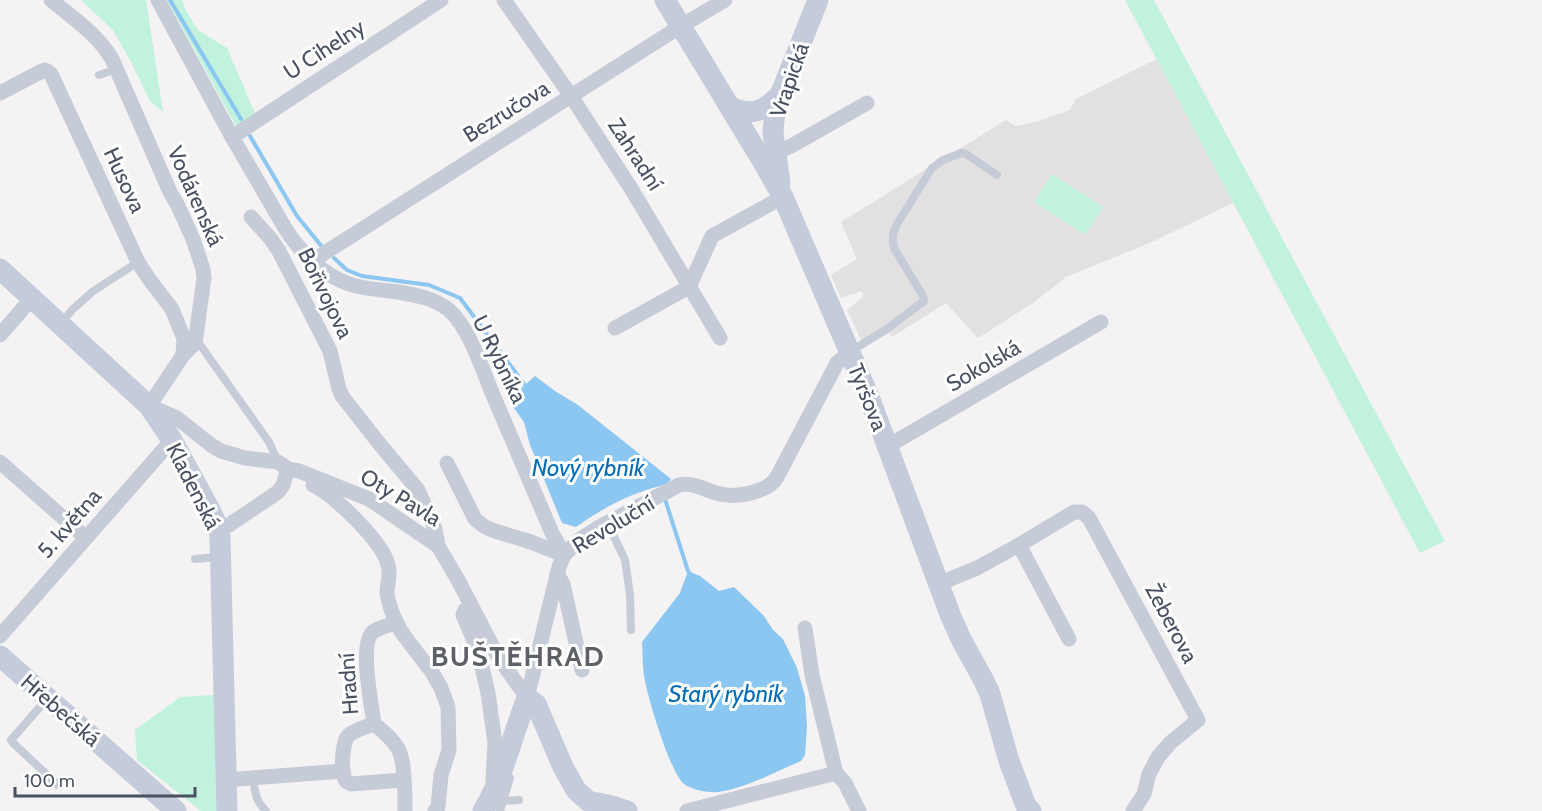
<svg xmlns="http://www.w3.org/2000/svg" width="1542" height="811" font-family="Cabin,sans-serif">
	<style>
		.education { fill: #e2e0e1 }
		.green { fill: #c0f2dd }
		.water { fill: #8bc7f1 }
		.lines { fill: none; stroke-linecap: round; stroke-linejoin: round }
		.stream { stroke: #8bc7f1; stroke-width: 4 }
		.lane { stroke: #c5cbd7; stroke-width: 8 }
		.street { stroke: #c5cbd7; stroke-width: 15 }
		.secondary { stroke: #c4cbdb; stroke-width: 21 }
		.labels { text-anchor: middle; stroke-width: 6; stroke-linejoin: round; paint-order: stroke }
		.street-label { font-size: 22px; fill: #485061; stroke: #fff }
		.water-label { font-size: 24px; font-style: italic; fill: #056eb7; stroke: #fff }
		.district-label { font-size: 28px; font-weight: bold; letter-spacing: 1.5px; fill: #5e6067; stroke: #fff }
	</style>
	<rect width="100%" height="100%" fill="#f4f2f2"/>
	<path class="education" d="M 1157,59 L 1233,203 L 1154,241 L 1066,277 L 1033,303 L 978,338 L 946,303 L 892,337 L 885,326 L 861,340 L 847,310 L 864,296 L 861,291 L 841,298 L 831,275 L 857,259 L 841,222 L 1006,120 L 1016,126 L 1036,122 L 1070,110 L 1076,99 Z"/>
	<g class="green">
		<path d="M 81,0 L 146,0 L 163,112 L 150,101 L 131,62 L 113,30 Z"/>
		<path d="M 167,0 L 182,0 L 185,9 L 198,30 L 227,48 L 255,113 L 236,126 Z"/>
		<path d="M 1125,0 L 1154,0 L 1445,541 L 1420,553 Z"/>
		<path d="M 1052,174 L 1103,207 L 1085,235 L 1034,202 Z"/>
		<path d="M 214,695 L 219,811 L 201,811 L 137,760 L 135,730 L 180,697 Z"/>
	</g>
	<g class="water">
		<path d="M 535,376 L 555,391 L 578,405 L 671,479 L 667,484 C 631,493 606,506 576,527 L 562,523 L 530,445 L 524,422 L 508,400 Z"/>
		<path d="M 688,571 L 700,576 L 719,591 L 734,587 L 764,616 L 773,630 L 783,639 L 797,668 L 805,696 L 807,727 L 805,755 L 801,761 C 775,772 746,788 718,792 C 708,793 691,790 683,783 C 669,769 647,696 644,675 C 642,664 643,653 642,642 L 680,593 Z"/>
	</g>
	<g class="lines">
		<g class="stream">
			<path d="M 170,0 L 241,119"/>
			<path d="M 250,136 L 297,216 L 323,248"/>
			<path d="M 334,258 L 347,270 L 362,276 L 429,285 L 460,298 L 525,385 L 529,388"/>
			<path d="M 664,496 L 688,571 L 690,574"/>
		</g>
		<g class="lane">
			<path d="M 99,75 L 117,69"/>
			<path d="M 60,324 L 73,309 L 92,292 L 138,262"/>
			<path d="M 196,339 L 269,442 L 278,462"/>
			<path d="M 851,351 L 887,329 L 924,301 L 923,296 L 895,250 L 893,244 L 893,234 L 897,224 L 932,168 L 943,160 L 961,153 L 966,154 L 997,175"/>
			<path d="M 608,524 L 625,560 L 630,595 L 631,630"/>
			<path d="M 195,559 L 219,557"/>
			<path d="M 46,700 L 11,740 L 13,743 L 58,785"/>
			<path d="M 253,778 C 255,792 255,800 266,811"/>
			<path d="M 502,801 L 519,800"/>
			<path d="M 500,811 L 510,778"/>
		</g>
		<g class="street">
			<path d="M 51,0 C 72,17 98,35 112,59 L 170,192 L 177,204 L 193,239 L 203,269 L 204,278 L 195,343 L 183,355 L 149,406 L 177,418 L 211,445 L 221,451 L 245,458 L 278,462 L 288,469 L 299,471 L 369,499 L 438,546 L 458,580 L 497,655 L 527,698"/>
			<path d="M 158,0 L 232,137 L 285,228 C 299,251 323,275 349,284 C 364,289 382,290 398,292 C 416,295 434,298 449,310 C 470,329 482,369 493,395 C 513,441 532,487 552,533 L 564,555"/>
			<path d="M 504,0 L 571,96 L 632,190 L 720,338"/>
			<path d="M 0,93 L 42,71 L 45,70 L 51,74 L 138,262 L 149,279 L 172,309 L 184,339 L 183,355"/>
			<path d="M 232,137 L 441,0"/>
			<path d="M 776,153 L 793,145 L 867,103"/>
			<path d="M 251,217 L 270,238 L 279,251 L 330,351 L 339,389 L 342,396 L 378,442 L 418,490 L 435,529 L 438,546"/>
			<path d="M 312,261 L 681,26 L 725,0"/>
			<path d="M 615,328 L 689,287 L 712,236 L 783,197"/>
			<path d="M 0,335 L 32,298"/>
			<path d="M 888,446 L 1101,322"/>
			<path d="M 0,462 L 86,538"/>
			<path d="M 447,463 L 475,519 L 485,527 L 495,531 L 531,542 L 564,555"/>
			<path d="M 313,485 C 334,495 383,542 388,565 C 391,575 387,583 387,592 C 388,605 398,630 407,639"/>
			<path d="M 219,529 L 229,525 L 278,492 L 283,485 L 288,469"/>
			<path d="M 1019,545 L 1069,639"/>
			<path d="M 557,573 L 563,584 L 582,670"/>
			<path d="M 938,584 L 977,568 L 1019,545 L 1074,512 L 1082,512 L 1089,518 L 1198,720 L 1170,743 L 1158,757 L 1149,774 L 1144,794 L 1133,811"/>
			<path d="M 471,606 L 465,610 L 463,615 L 478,650 L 488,693 L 495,743 L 493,780"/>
			<path d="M 397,623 C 390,625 380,627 374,631 C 358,641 372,706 374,724 C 366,727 354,730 348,736 C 342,743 340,776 347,782 C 348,783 350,783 351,784 L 403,780"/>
			<path d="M 805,628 L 812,675 L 836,773"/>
			<path d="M 0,636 L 172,440"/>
			<path d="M 408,641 L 432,672 L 441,688 L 448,707 L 449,750 L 441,775 L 438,807 L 435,811"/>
			<path d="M 527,698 L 559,567 L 564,555 L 579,540 L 596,529 L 679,485 C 693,482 703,489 716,493 C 729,497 741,496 754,492 C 764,489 771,486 777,477 L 837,363 L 850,352"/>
			<path d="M 374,724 C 383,731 396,742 400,753 C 405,766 405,797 405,811"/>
			<path d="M 836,773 L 845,783 L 859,811"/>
			<path d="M 226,780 L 343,771"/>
			<path d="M 687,811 L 836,773"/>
		</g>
		<g class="secondary">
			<path d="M 665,0 L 763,162 L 783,197 L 869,397 L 951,617 L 962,641 L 983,679 L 990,694 L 1009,761 L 1026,806 L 1031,811"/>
			<path d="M 729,106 C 750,117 763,112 779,96"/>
			<path d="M 780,183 L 773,133 L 775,108 L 818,0"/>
			<path d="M 0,269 L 149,406 L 172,440 L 210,510 L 219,529 L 220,537 L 227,811"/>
			<path d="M 0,656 L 176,811"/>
			<path d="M 483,811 C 504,776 512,736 527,698 L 536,704 L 563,767 L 576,790 L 588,801 L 612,806 L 627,811"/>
		</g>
	</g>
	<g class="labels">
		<g class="street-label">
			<text transform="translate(324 49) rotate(-33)" y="8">U Cihelny</text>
			<text transform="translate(789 80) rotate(-71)" y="8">Vrapická</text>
			<text transform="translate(506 111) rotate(-32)" y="8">Bezručova</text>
			<text transform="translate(636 154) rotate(57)" y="8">Zahradní</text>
			<text transform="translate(125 180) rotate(65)" y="8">Husova</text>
			<text transform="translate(196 196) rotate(66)" y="8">Vodárenská</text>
			<text transform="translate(326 293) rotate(64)" y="8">Bořivojova</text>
			<text transform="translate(500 359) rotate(64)" y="8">U Rybníka</text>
			<text transform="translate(983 365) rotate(-30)" y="8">Sokolská</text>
			<text transform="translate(868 397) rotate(68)" y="8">Tyršova</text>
			<text transform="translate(194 486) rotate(63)" y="8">Kladenská</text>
			<text transform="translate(401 497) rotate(31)" y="8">Oty Pavla</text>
			<text transform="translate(69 523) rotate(-49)" y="8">5. května</text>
			<text transform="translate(613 524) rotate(-31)" y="8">Revoluční</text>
			<text transform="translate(1172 623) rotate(62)" y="8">Žeberova</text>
			<text transform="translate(348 684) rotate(-94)" y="8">Hradní</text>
			<text transform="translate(61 710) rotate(41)" y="8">Hřebečská</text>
		</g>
		<g class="water-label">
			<text x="588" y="476">Nový rybník</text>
			<text x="726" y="702">Starý rybník</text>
		</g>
		<g class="district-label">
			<text x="518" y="666">BUŠTĚHRAD</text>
		</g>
	</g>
	<path d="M15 787v9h180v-9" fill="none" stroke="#485061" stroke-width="3"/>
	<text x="24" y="787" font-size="18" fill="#485061" stroke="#ffffff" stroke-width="4.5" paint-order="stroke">100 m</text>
</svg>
